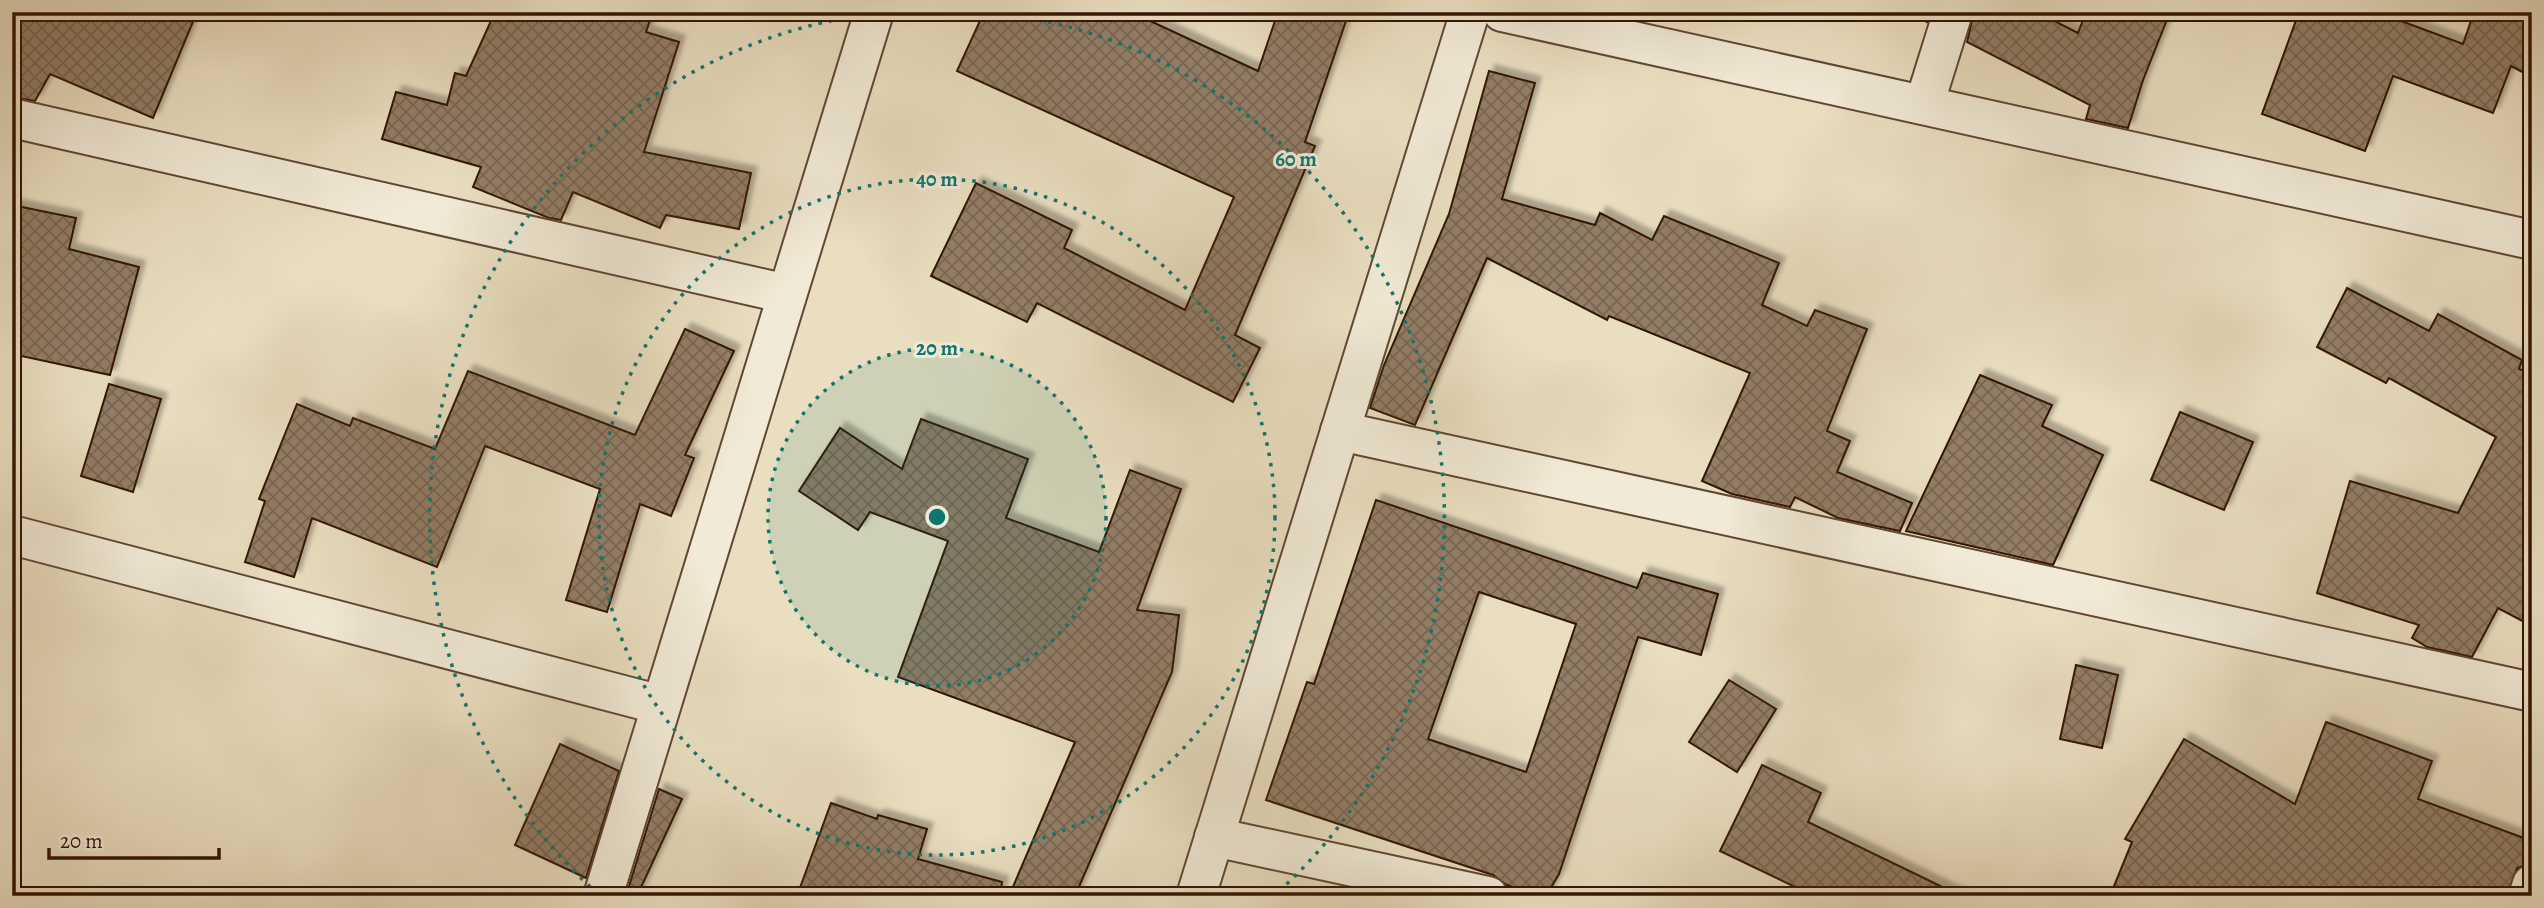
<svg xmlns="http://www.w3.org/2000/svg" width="2544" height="908" font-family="Alegreya,serif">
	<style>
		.building { fill: url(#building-cross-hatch); stroke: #341404; stroke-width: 2; fill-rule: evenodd; filter: url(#shadow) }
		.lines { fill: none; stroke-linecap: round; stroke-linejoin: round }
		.minor-casing { stroke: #614633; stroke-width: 42 }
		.minor { stroke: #f1ead6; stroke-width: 38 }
		.ring { fill: none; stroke: #0f766e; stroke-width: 3.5; stroke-dasharray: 3.5 7 }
		.centre { fill: #0f766e; stroke: #f1ead6; stroke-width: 3.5 }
		.ring-label { font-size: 21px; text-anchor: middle; font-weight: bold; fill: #0f766e; stroke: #f1ead6; stroke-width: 6; stroke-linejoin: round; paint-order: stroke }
	</style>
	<defs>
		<pattern id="building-cross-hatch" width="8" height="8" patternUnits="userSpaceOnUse" patternTransform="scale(1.75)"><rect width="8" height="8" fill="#927d66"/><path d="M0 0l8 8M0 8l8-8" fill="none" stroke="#786552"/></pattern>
		<filter id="shadow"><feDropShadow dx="6" dy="-6" stdDeviation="2" flood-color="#0004"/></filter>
	</defs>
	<rect width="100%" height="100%" fill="#e9dec0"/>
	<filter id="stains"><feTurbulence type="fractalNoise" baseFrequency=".00286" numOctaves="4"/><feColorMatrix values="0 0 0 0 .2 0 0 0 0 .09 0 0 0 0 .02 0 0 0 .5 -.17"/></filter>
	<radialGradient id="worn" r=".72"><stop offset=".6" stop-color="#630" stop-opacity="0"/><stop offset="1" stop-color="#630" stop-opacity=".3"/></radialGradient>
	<g class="building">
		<path d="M 12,12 L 197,12 L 153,118 L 50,74 L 35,101 L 12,97 Z"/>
		<path d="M 495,12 L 653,12 L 646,32 L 679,42 L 644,152 L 751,173 L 739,229 L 666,215 L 660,228 L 573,192 L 561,220 L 549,218 L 473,187 L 481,167 L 382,139 L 396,92 L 447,105 L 455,73 L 466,76 Z"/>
		<path d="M 984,12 L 1131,12 L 1258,71 L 1278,12 L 1349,12 L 1305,142 L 1315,146 L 1235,335 L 1260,348 L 1233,402 L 1037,303 L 1027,322 L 931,276 L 976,183 L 1072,230 L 1064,248 L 1185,310 L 1234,197 L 957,71 Z"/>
		<path d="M 1909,12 L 1930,12 L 1927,22 Z"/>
		<path d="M 1974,12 L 2037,12 L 2078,33 L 2086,12 L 2170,12 L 2143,80 L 2128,128 L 2086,119 L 2090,105 L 1967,42 Z"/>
		<path d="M 2299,12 L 2377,12 L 2463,44 L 2474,12 L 2532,12 L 2532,77 L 2511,66 L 2493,113 L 2393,76 L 2365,151 L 2262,114 Z"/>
		<path d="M 1489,71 L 1535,83 L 1502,199 L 1595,225 L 1600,213 L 1652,240 L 1664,216 L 1779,263 L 1762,305 L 1807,326 L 1815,310 L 1867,329 L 1827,431 L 1850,441 L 1837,472 L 1912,503 L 1900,531 L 1838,518 L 1795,497 L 1790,507 L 1732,494 L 1702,481 L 1750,373 L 1609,316 L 1607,320 L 1487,258 L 1415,425 L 1370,408 L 1384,365 L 1449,214 Z"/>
		<path d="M 12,205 L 76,218 L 69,249 L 139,267 L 110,375 L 12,354 Z"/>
		<path d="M 2347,288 L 2429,331 L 2438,314 L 2522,360 L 2519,369 L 2529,373 L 2532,368 L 2532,626 L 2498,608 L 2472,657 L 2427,647 L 2412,638 L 2419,625 L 2317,593 L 2350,481 L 2458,513 L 2496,437 L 2389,378 L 2386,383 L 2317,347 Z"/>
		<path d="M 685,329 L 734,351 L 685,455 L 694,458 L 671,516 L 640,504 L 607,612 L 566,600 L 600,489 L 485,446 L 437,567 L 312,518 L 294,577 L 245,562 L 265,501 L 259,499 L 297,404 L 350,426 L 353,418 L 435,449 L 468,371 L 635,435 Z"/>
		<path d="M 1980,375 L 2052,405 L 2042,426 L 2103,455 L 2053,565 L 1906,531 Z"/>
		<path d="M 109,384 L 161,399 L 133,492 L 81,476 Z"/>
		<path d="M 2180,412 L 2253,442 L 2224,510 L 2151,480 Z"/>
		<path d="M 921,419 L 1028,459 L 1006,518 L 1099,552 L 1130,470 L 1181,489 L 1137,610 L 1179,615 L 1172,672 L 1075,896 L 1009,896 L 1075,742 L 898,677 L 948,541 L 870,512 L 858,530 L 799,491 L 840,428 L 902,469 Z"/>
		<path d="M 1376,500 L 1637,588 L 1643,573 L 1718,594 L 1701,655 L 1638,637 L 1559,874 L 1546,896 L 1535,896 L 1505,884 L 1493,875 L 1266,800 L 1307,682 L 1314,684 ZM 1479,592 L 1576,624 L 1526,772 L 1428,739 Z"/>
		<path d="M 2076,665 L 2118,675 L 2102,748 L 2060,739 Z"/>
		<path d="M 1729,680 L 1776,709 L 1737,772 L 1689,742 Z"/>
		<path d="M 2326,722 L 2432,761 L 2418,799 L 2532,841 L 2532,863 L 2517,868 L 2507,896 L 2110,896 L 2132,842 L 2125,839 L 2184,739 L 2295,804 Z"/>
		<path d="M 560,744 L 619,771 L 586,878 L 515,845 Z"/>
		<path d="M 1762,765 L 1821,793 L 1808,822 L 1961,896 L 1814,896 L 1720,851 Z"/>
		<path d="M 659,789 L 682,799 L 637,896 L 626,896 Z"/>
		<path d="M 831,803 L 877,819 L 878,815 L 927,829 L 918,859 L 1002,882 L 1000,896 L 797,896 Z"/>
	</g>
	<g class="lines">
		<g class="minor-casing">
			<g id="minor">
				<path d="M 1502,12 L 2532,240"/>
				<path d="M 1924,105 L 1953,12"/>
				<path d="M 12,118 L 787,294"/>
				<path d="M 1340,431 L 2532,692"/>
				<path d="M 12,535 L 661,705"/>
				<path d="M 1214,837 L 1488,896"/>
				<path d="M 603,896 L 874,12"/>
				<path d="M 1196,896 L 1470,12"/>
				<path d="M 2528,896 L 2532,884"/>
			</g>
		</g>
		<use href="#minor" class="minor"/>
	</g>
	<circle cx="937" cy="517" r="169" fill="#0f766e" fill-opacity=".12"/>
	<g class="ring">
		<circle cx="937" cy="517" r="169"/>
		<circle cx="937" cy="517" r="338"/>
		<path d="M598 894A507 507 0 0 1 888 12M986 12A507 507 0 0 1 1276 894"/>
	</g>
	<circle cx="937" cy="517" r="10" class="centre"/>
	<g class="ring-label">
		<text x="1296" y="166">60 m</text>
		<text x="937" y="186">40 m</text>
		<text x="937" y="355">20 m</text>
	</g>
	<rect width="2544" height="908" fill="none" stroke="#e9dec0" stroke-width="42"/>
	<rect x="14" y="14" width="2516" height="880" fill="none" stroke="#341404" stroke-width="3.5"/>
	<rect x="21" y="21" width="2502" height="866" fill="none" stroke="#341404" stroke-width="2"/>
	<path d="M49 848v10h170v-10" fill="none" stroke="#341404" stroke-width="3.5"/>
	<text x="60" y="848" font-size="21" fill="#341404" stroke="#f1ead6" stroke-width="5" paint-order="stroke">20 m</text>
	<rect width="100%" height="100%" filter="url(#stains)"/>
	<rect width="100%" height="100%" fill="url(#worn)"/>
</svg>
